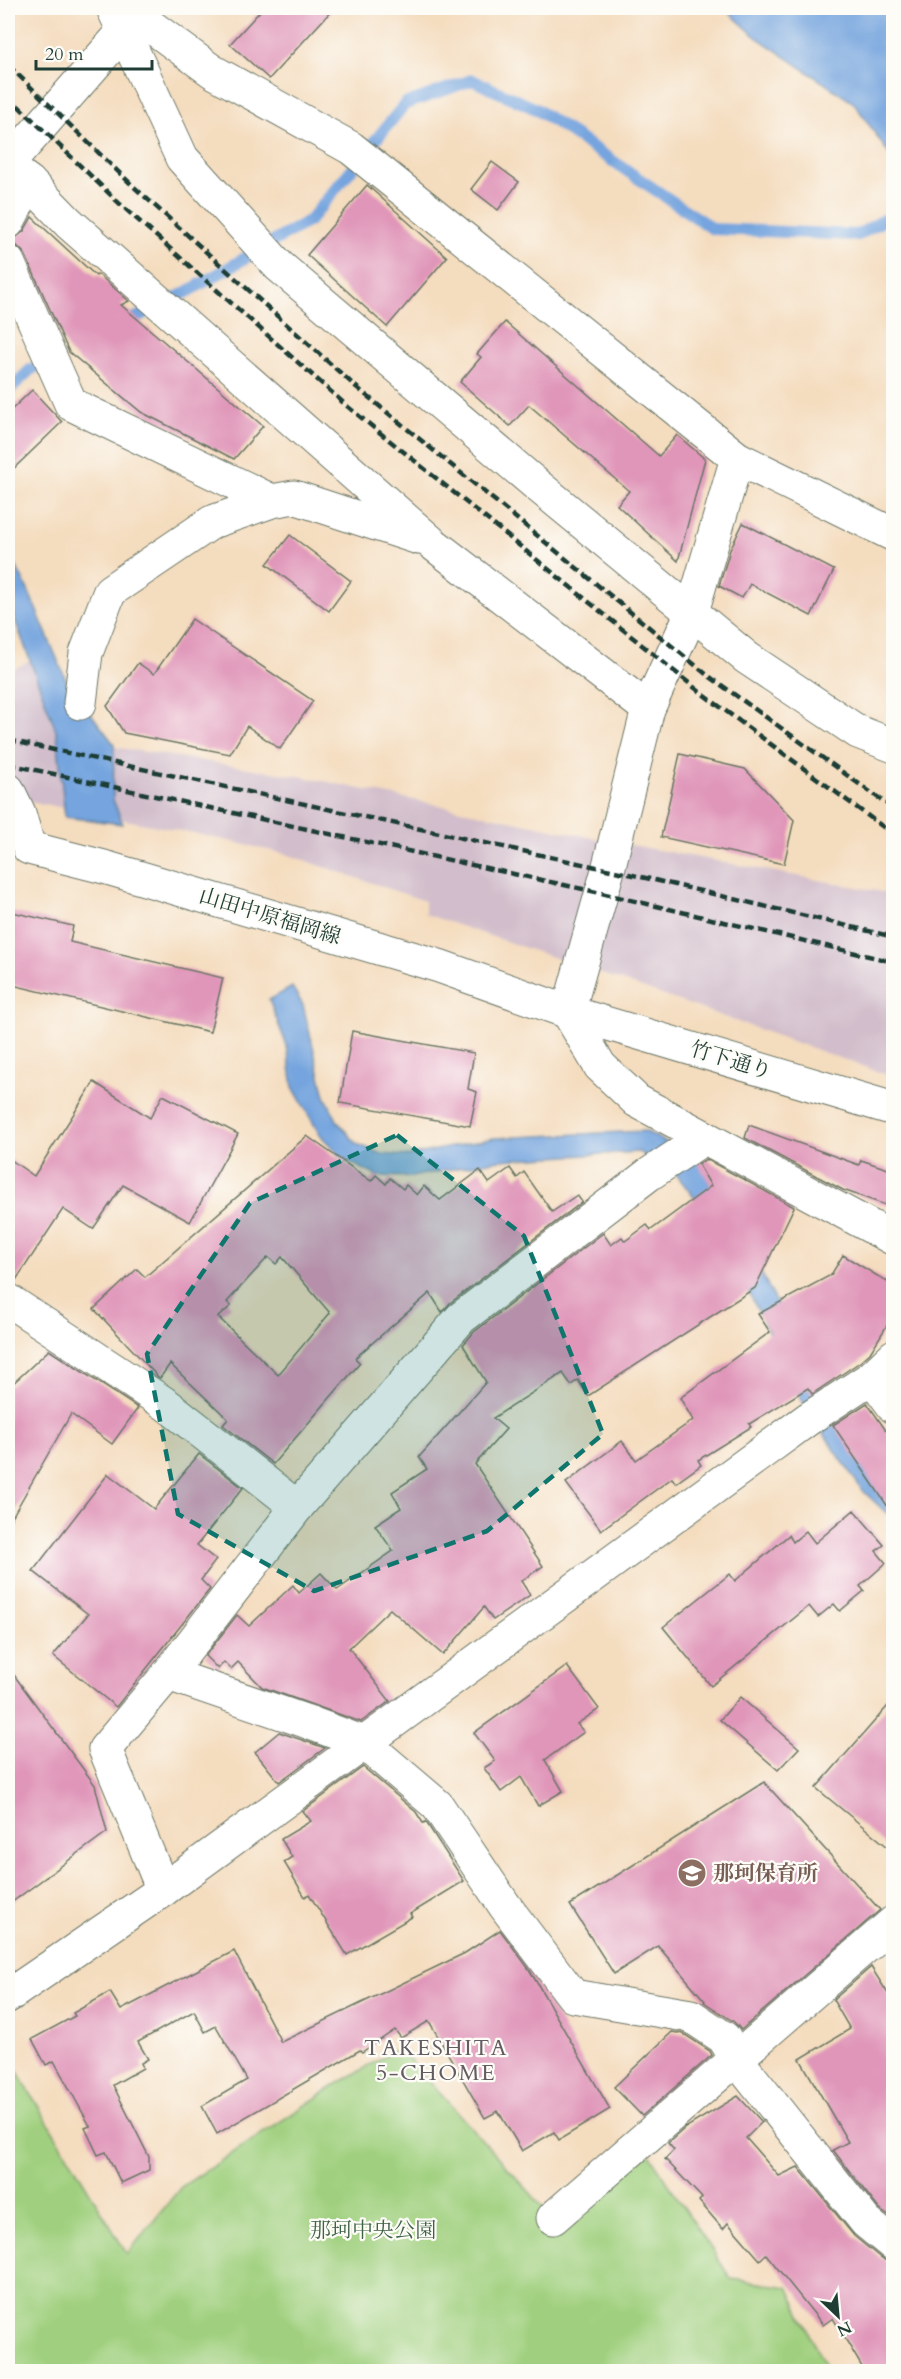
<svg xmlns="http://www.w3.org/2000/svg" width="901" height="2379" font-family="Cardo,'Noto Serif JP',serif">
	<style>
		.industrial { fill: #d1bdcb }
		.green { fill: #a0d07f; stroke: #60865a; stroke-width: 1.5 }
		.water { fill: #74a4de; stroke: #4a7089; stroke-width: 1.5 }
		.lines { fill: none; stroke-linecap: round; stroke-linejoin: round }
		.stream { stroke: #74a4de; stroke-width: 12 }
		.building { fill: #e096b9; fill-rule: evenodd }
		.minor-casing { stroke: #6a7564; stroke-width: 35 }
		.secondary-casing { stroke: #6a7564; stroke-width: 35 }
		.minor { stroke: #fff; stroke-width: 33 }
		.secondary { stroke: #fff; stroke-width: 33 }
		.rail { stroke: #1f3d34; stroke-width: 4.5; stroke-dasharray: 9 4.5; stroke-linecap: butt }
		.marked { fill: #0f766e; fill-opacity: 0.2; stroke: #0f766e; stroke-width: 4.5; stroke-dasharray: 12 8; stroke-linejoin: round }
		.labels { text-anchor: middle; stroke-width: 4.5; stroke-linejoin: round; paint-order: stroke }
		.street-label { font-size: 21px; fill: #1f3d34; stroke: #fdfcf7 }
		.education-label { font-size: 21px; font-weight: bold; fill: #785e54; stroke: #fdfcf7; text-anchor: start }
		.park-label { font-size: 21px; fill: #3f6247; stroke: #fdfcf7 }
		.neighbourhood-label { font-size: 22px; letter-spacing: 1.5px; fill: #635c63; stroke: #fdfcf7 }
	</style>
	<rect width="100%" height="100%" fill="#fdfcf7"/>
	<filter id="ink" filterUnits="userSpaceOnUse"><feTurbulence type="fractalNoise" baseFrequency=".0167" numOctaves="2"/><feDisplacementMap in="SourceGraphic" scale="12" xChannelSelector="R" yChannelSelector="G"/><feConvolveMatrix kernelMatrix="1 2 1 2 8 2 1 2 1" color-interpolation-filters="sRGB"/></filter>
	<filter id="wash" filterUnits="userSpaceOnUse"><feTurbulence type="fractalNoise" baseFrequency=".008" numOctaves="4" result="noise"/><feDisplacementMap in="SourceGraphic" scale="24" xChannelSelector="R" yChannelSelector="G"/><feGaussianBlur stdDeviation="1.35" result="paint"/><feColorMatrix in="noise" values="0 0 0 0 0 0 0 0 0 0 0 0 0 0 0 0 0 1.4 0 .05"/><feComposite in="paint" operator="in"/></filter>
	<g filter="url(#wash)">
		<rect width="100%" height="100%" fill="#f4dcbe"/>
		<path class="industrial" d="M 29,661 L 70,740 L 304,777 L 599,839 L 893,894 L 893,1077 L 614,978 L 425,914 L 425,901 L 286,854 L 202,835 L 8,797 L 8,672 Z"/>
		<path class="green" d="M 399,2048 L 553,2218 L 649,2154 L 731,2279 L 788,2287 L 827,2371 L 8,2371 L 8,2056 L 127,2254 L 181,2187 L 339,2083 Z"/>
		<g class="water">
			<path d="M 724,8 L 893,8 L 893,160 L 855,104 L 756,37 Z"/>
			<path d="M 8,550 L 28,590 L 67,682 L 114,744 L 113,800 L 123,824 L 65,817 L 57,733 L 8,601 Z"/>
			<path d="M 292,987 L 303,1005 L 325,1096 L 338,1122 L 357,1144 L 382,1154 L 408,1156 L 494,1138 L 645,1131 L 696,1158 L 762,1274 L 837,1422 L 874,1476 L 893,1495 L 893,1519 L 862,1490 L 805,1406 L 716,1226 L 676,1174 L 639,1152 L 499,1160 L 411,1177 L 377,1176 L 345,1160 L 320,1135 L 293,1087 L 287,1046 L 269,1000 Z"/>
		</g>
		<g class="lines">
			<g class="stream">
				<path d="M 121,325 L 189,291 L 310,220 L 405,104 L 472,80 L 536,109 L 713,229 L 858,235 L 894,214"/>
				<path d="M 8,391 L 30,370 L 51,359"/>
			</g>
		</g>
		<g id="blocks">
			<g class="building">
				<path d="M 263,8 L 334,8 L 269,79 L 230,44 Z"/>
				<path d="M 492,162 L 519,182 L 498,210 L 471,189 Z"/>
				<path d="M 367,185 L 447,257 L 387,327 L 307,255 Z"/>
				<path d="M 32,217 L 96,276 L 98,274 L 129,301 L 121,305 L 263,426 L 234,459 L 141,412 L 69,352 L 25,254 L 14,243 L 14,239 L 24,231 Z"/>
				<path d="M 505,322 L 659,456 L 677,435 L 705,459 L 678,561 L 617,505 L 629,491 L 529,405 L 510,426 L 460,382 L 481,357 L 477,354 Z"/>
				<path d="M 32,390 L 62,422 L 8,474 L 8,413 Z"/>
				<path d="M 743,523 L 834,570 L 811,616 L 750,584 L 742,598 L 719,586 L 730,550 Z"/>
				<path d="M 290,535 L 351,581 L 329,611 L 267,564 Z"/>
				<path d="M 192,619 L 313,701 L 280,749 L 247,726 L 230,754 L 124,733 L 107,706 L 138,663 L 154,674 Z"/>
				<path d="M 680,754 L 745,769 L 794,820 L 784,864 L 661,837 Z"/>
				<path d="M 8,911 L 73,926 L 70,942 L 223,978 L 210,1032 L 8,984 Z"/>
				<path d="M 352,1031 L 474,1053 L 468,1089 L 477,1092 L 470,1126 L 340,1103 Z"/>
				<path d="M 94,1082 L 150,1118 L 163,1095 L 238,1134 L 190,1222 L 123,1185 L 93,1229 L 63,1209 L 14,1283 L 8,1282 L 8,1158 L 34,1176 Z"/>
				<path d="M 749,1125 L 859,1165 L 861,1160 L 894,1171 L 894,1208 L 843,1190 L 745,1138 Z"/>
				<path d="M 307,1136 L 371,1181 L 376,1175 L 386,1184 L 390,1178 L 403,1189 L 406,1185 L 417,1195 L 424,1186 L 440,1200 L 480,1170 L 489,1183 L 510,1168 L 517,1178 L 524,1172 L 552,1212 L 577,1195 L 582,1202 L 450,1303 L 442,1312 L 430,1293 L 355,1358 L 360,1363 L 273,1464 L 223,1425 L 228,1419 L 170,1364 L 160,1378 L 158,1377 L 94,1309 L 137,1269 L 145,1277 ZM 268,1257 L 276,1264 L 282,1257 L 330,1313 L 278,1375 L 218,1317 L 231,1306 L 227,1302 Z"/>
				<path d="M 706,1159 L 794,1207 L 755,1288 L 588,1396 L 578,1380 L 571,1385 L 563,1373 L 493,1418 L 506,1429 L 475,1464 L 543,1566 L 521,1581 L 530,1595 L 493,1620 L 484,1607 L 443,1655 L 390,1609 L 349,1648 L 390,1701 L 361,1722 L 262,1687 L 238,1662 L 231,1669 L 224,1662 L 218,1669 L 205,1656 L 237,1615 L 249,1626 L 293,1585 L 299,1593 L 321,1573 L 337,1590 L 393,1551 L 375,1525 L 401,1508 L 392,1492 L 427,1469 L 419,1457 L 486,1382 L 463,1345 L 474,1332 L 603,1233 L 611,1245 L 622,1237 L 625,1241 L 647,1225 L 651,1230 L 711,1186 L 698,1164 Z"/>
				<path d="M 843,1255 L 894,1286 L 894,1314 L 870,1353 L 860,1362 L 812,1394 L 808,1388 L 749,1424 L 751,1427 L 698,1460 L 701,1465 L 676,1483 L 672,1478 L 601,1530 L 566,1483 L 622,1441 L 636,1460 L 693,1420 L 680,1398 L 770,1332 L 758,1314 L 831,1275 Z"/>
				<path d="M 49,1350 L 138,1408 L 112,1444 L 71,1414 L 8,1524 L 8,1388 Z"/>
				<path d="M 867,1403 L 894,1442 L 894,1516 L 833,1425 Z"/>
				<path d="M 199,1454 L 243,1488 L 197,1545 L 216,1560 L 201,1580 L 210,1589 L 116,1707 L 53,1656 L 88,1614 L 33,1571 L 108,1474 L 154,1509 Z"/>
				<path d="M 854,1510 L 884,1545 L 876,1551 L 886,1563 L 860,1586 L 864,1591 L 840,1611 L 834,1604 L 818,1617 L 809,1606 L 711,1686 L 663,1627 L 730,1574 L 735,1581 L 789,1535 L 793,1542 L 806,1531 L 815,1543 Z"/>
				<path d="M 567,1666 L 599,1709 L 577,1724 L 584,1732 L 545,1760 L 563,1791 L 538,1806 L 521,1777 L 501,1792 L 484,1768 L 495,1761 L 474,1733 Z"/>
				<path d="M 8,1667 L 95,1785 L 107,1832 L 8,1905 Z"/>
				<path d="M 740,1697 L 799,1748 L 778,1770 L 720,1720 Z"/>
				<path d="M 894,1699 L 894,1852 L 816,1788 Z"/>
				<path d="M 279,1732 L 325,1748 L 279,1782 L 255,1752 Z"/>
				<path d="M 363,1767 L 416,1812 L 423,1823 L 426,1822 L 464,1881 L 410,1914 L 412,1917 L 347,1955 L 309,1894 L 305,1897 L 284,1862 L 292,1857 L 281,1839 L 311,1821 L 303,1811 Z"/>
				<path d="M 764,1782 L 880,1910 L 741,2030 L 734,2022 L 704,2002 L 705,2001 L 658,1946 L 614,1974 L 570,1905 Z"/>
				<path d="M 500,1930 L 529,1969 L 610,2109 L 559,2140 L 554,2132 L 522,2151 L 498,2111 L 485,2118 L 429,2021 L 401,2038 L 395,2030 L 362,2052 L 360,2050 L 217,2134 L 202,2106 L 247,2080 L 216,2026 L 205,2032 L 194,2011 L 138,2042 L 148,2059 L 141,2063 L 143,2068 L 113,2085 L 149,2157 L 149,2170 L 121,2183 L 106,2152 L 98,2155 L 85,2128 L 90,2126 L 54,2061 L 46,2065 L 32,2039 L 75,2016 L 73,2013 L 110,1992 L 121,2010 L 234,1951 L 281,2042 L 465,1953 Z"/>
				<path d="M 871,1967 L 894,2003 L 894,2220 L 879,2209 L 833,2150 L 848,2142 L 800,2059 L 850,2029 L 833,2000 Z"/>
				<path d="M 672,2032 L 684,2034 L 710,2051 L 712,2055 L 642,2116 L 614,2087 Z"/>
				<path d="M 738,2096 L 762,2122 L 746,2138 L 779,2176 L 798,2167 L 854,2236 L 882,2259 L 894,2263 L 894,2372 L 865,2372 L 833,2318 L 823,2325 L 766,2254 L 760,2260 L 728,2223 L 723,2229 L 699,2201 L 702,2198 L 665,2159 L 674,2150 L 668,2143 L 685,2128 Z"/>
			</g>
		</g>
	</g>
	<g filter="url(#ink)">
		<use href="#blocks" fill-opacity="0" stroke="#6a7564" stroke-width="1.5"/>
		<g class="lines">
			<g class="minor-casing">
				<g id="minor">
					<path d="M 113,8 L 182,158 L 279,266 L 537,485 L 747,658 L 858,732 L 894,746"/>
					<path d="M 126,8 L 212,71 L 351,148 L 737,458 L 894,535"/>
					<path d="M 8,164 L 124,31"/>
					<path d="M 8,166 L 29,182 L 69,223 L 432,543 L 648,709 L 608,870 L 568,1012"/>
					<path d="M 8,222 L 29,182"/>
					<path d="M 8,262 L 71,404 L 272,501"/>
					<path d="M 80,703 L 86,653 L 110,591 L 212,522 L 272,501 L 294,497 L 419,538"/>
					<path d="M 648,709 L 692,612 L 737,458"/>
					<path d="M 8,1300 L 167,1405 L 297,1507"/>
					<path d="M 872,1377 L 894,1407"/>
					<path d="M 168,1674 L 305,1721 L 364,1743 L 437,1805 L 505,1906 L 573,1996 L 691,2016 L 724,2038 L 737,2060 L 866,2222 L 894,2245"/>
					<path d="M 163,1890 L 105,1749 L 168,1674 L 297,1507 L 461,1318 L 648,1175 L 704,1138"/>
					<path d="M 8,1996 L 163,1890 L 808,1419 L 872,1377 L 894,1356"/>
					<path d="M 553,2218 L 894,1922"/>
				</g>
			</g>
			<g class="secondary-casing">
				<g id="secondary">
					<path d="M 8,790 L 19,813 L 29,848 L 104,867 L 439,966 L 568,1012 L 894,1109"/>
					<path d="M 568,1012 L 600,1066 L 637,1101 L 894,1239"/>
				</g>
			</g>
			<use href="#minor" class="minor"/>
			<use href="#secondary" class="secondary"/>
			<g class="rail">
				<path d="M 8,65 L 133,186 L 355,386 L 706,674 L 894,809"/>
				<path d="M 8,96 L 120,204 L 347,406 L 700,692 L 894,835"/>
				<path d="M 8,740 L 629,874 L 894,937"/>
				<path d="M 8,764 L 601,893 L 894,962"/>
			</g>
		</g>
	</g>
	<path class="marked" d="M 397,1135 L 524,1236 L 603,1434 L 487,1531 L 314,1591 L 178,1514 L 147,1354 L 250,1203 Z"/>
	<defs>
		<g id="school-disc" transform="scale(1.5)"><circle r="9.5" fill="#8d6e63" stroke="#fdfcf7"/><path d="M0-5L7-2L0 1L-7-2ZM-4 1L0 2.5L4 1V4Q0 6-4 4Z" fill="#fff"/></g>
	</defs>
	<g fill-rule="evenodd">
		<use href="#school-disc" x="692" y="1873"/>
	</g>
	<g class="labels">
		<g class="street-label">
			<text transform="translate(270 916) rotate(17)" y="7">山田中原福岡線</text>
			<text transform="translate(731 1060) rotate(17)" y="7">竹下通り</text>
		</g>
		<g class="education-label">
			<text x="713" y="1880">那珂保育所</text>
		</g>
		<g class="park-label">
			<text x="373" y="2237">那珂中央公園</text>
		</g>
		<g class="neighbourhood-label">
			<text x="436" y="2055">TAKESHITA<tspan x="436" dy="25">5-CHOME</tspan></text>
		</g>
	</g>
	<rect width="901" height="2379" fill="none" stroke="#fdfcf7" stroke-width="30"/>
	<g transform="translate(838 2316) rotate(154)" stroke="#fdfcf7" stroke-width="4.5" paint-order="stroke">
	<path d="M0-4.5L10 22L0 15L-10 22Z" fill="#1f3d34"/>
	<text y="-9" font-size="16" font-weight="bold" text-anchor="middle" fill="#1f3d34">N</text>
	</g>
	<path d="M36 60v9h116v-9" fill="none" stroke="#1f3d34" stroke-width="3"/>
	<text x="45" y="60" font-size="18" fill="#1f3d34" stroke="#fdfcf7" stroke-width="4.5" paint-order="stroke">20 m</text>
</svg>
